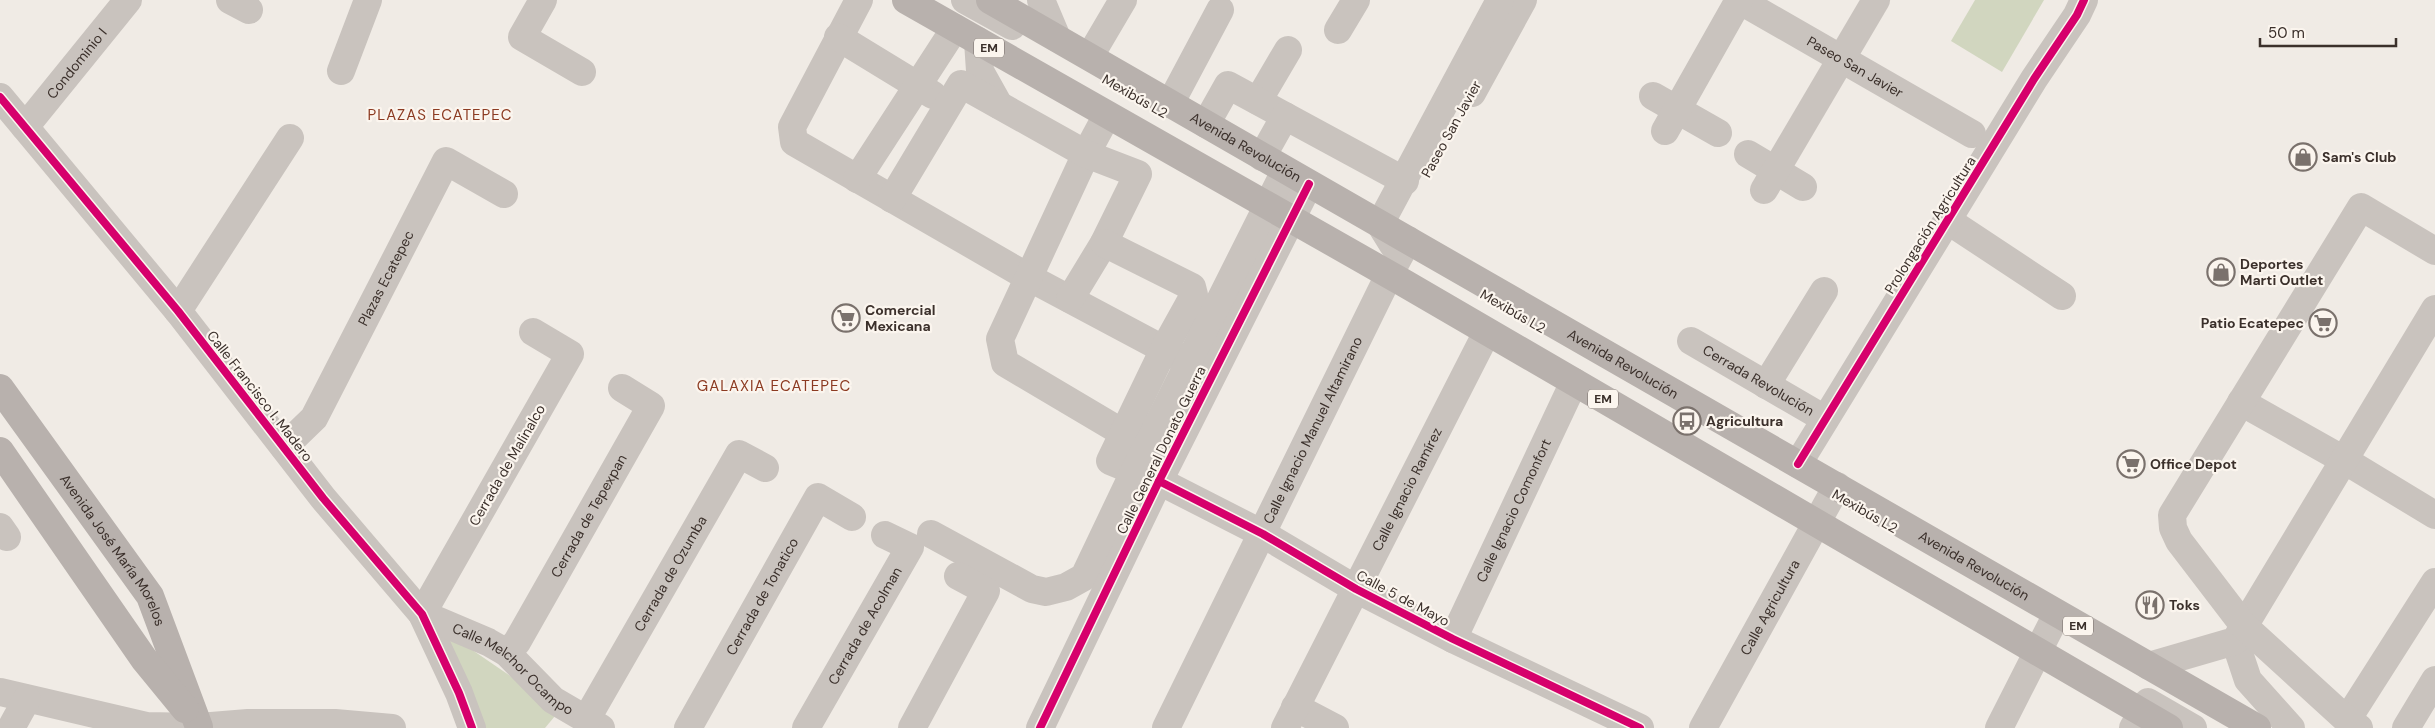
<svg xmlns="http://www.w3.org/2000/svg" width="2435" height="728" font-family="'DM Sans',sans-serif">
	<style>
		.green { fill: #d1d6bf }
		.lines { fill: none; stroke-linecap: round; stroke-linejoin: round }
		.minor { stroke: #c9c3be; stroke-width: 28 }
		.major { stroke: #b8b1ad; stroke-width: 28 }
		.cycleway-casing { stroke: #fbf5ee; stroke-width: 11 }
		.cycleway { stroke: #d6006c; stroke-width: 8 }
		.labels { text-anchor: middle; stroke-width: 4.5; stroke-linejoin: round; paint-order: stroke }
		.shield { fill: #fbf5ee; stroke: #756b66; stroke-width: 1 }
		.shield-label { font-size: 12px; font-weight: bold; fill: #3b302b }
		.street-label { font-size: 14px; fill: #3b302b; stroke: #fbf5ee }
		.poi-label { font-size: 14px; font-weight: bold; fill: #3b302b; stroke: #fbf5ee; text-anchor: start }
		.neighbourhood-label { font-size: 15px; letter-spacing: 1px; fill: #8c3b22; stroke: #fbf5ee }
	</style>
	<rect width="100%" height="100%" fill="#f0ebe5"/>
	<g class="green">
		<path d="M 1975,0 L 2044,0 L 2002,72 L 1951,41 Z"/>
		<path d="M 446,632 L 560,710 L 545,728 L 480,728 Z"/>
	</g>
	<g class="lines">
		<g class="minor">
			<path d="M 230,0 L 249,10"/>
			<path d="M 543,0 L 522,37 L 582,72"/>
			<path d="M 859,0 L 792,127 L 794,142 L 1028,277 L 1180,358"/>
			<path d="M 965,0 L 1012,26"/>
			<path d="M 1041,0 L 1057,38"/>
			<path id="s1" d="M 1739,0 L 1972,134"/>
			<path d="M 1338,30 L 1356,0"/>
			<path d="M 838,37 L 933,95"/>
			<path d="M 978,41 L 980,71 L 999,105"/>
			<path d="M 1090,56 L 1123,0"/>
			<path d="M 341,71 L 368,0"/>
			<path d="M 1472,93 L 1523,0"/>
			<path d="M 1653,96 L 1718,133"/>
			<path d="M 0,97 L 178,311 L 323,498 L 422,614 L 459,693 L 472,728"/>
			<path d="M 1258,101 L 1288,50"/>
			<path d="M 1170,104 L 1220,10"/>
			<path d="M 1107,115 L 1086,154 L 1000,339 L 1005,363 L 1113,427 L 1124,435"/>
			<path d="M 1206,124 L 1228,85 L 1285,116"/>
			<path id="s2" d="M 25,127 L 128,0"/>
			<path d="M 1665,131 L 1739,0"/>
			<path d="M 1748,154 L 1803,187"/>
			<path d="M 1262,157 L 1285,116 L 1405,181"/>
			<path d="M 857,179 L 955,28"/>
			<path d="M 1764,190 L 1876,0"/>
			<path d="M 892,199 L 961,84 L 1086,154 L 1138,174 L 1104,243 L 1070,299"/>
			<path d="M 1947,220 L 2062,296"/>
			<path d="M 1104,243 L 1192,287 L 1194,295 L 1164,349 L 1110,461 L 1159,481 L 1263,534 L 1356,589 L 1453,639 L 1640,728"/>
			<path d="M 1393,245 L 1380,224 L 1500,0"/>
			<path d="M 178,311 L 290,138"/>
			<path id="s3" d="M 533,332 L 570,354 L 422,614 L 488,642 L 507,653 L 553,700 L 601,728"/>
			<path id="s4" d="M 1691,341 L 1825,419"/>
			<path d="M 1766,385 L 1824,291"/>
			<path d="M 2241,402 L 2344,460 L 2435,515"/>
			<path id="s5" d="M 284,447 L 314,418 L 446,161 L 504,194"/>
			<path d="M 1798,464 L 2034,79 L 2077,15 L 2084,0"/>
			<path d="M 0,527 L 7,537"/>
			<path d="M 931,534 L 1032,589 L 1046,592 L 1066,587 L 1084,577 L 1134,472 L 1285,171"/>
			<path id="s6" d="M 1453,639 L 1574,382"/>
			<path d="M 2235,641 L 2248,680 L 2291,728"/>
			<path id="s7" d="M 507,653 L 517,642 L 651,406 L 622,388"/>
			<path d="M 2149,666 L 2235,641 L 2435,309"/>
			<path d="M 0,692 L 146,726 L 199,727 L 248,723 L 335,723 L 392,728"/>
			<path d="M 2148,702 L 2193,728"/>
			<path d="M 1295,707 L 1335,728"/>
			<path id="s8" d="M 586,720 L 739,454 L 765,468"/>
			<path d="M 2347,720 L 2435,582"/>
			<path d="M 11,728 L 27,699"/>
			<path id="s9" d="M 688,728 L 818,497 L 852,517"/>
			<path id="s10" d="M 806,728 L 910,547 L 885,535"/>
			<path d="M 912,728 L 986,591 L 958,576"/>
			<path d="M 1040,728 L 1159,481 L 1309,184"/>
			<path id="s11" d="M 1166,728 L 1389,275 L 1408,240"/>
			<path id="s12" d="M 1285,728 L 1487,332"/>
			<path id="s13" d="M 1703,728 L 1837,486"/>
			<path d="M 1999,728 L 2057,614"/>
			<path d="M 2133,728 L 2142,713"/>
			<path d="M 2359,728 L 2347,720 L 2244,626 L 2179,541 L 2173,528 L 2172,515 L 2361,207 L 2435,251"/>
			<path d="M 2406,728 L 2435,680"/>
		</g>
		<g class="major">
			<path d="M 906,0 L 1404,283 L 2169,728"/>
			<path id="s14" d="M 990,0 L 2257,728"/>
			<path id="s15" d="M 0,388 L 150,596 L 199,727"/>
			<path d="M 0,451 L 144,659 L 185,709"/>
		</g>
		<g class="cycleway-casing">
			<g id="cycleway">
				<path d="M 0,97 L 178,311 L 323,498 L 422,614 L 459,693 L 472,728"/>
				<path d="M 1798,464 L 2034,79 L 2077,15 L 2084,0"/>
				<path d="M 1159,481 L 1263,534 L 1356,589 L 1453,639 L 1640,728"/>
				<path d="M 1040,728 L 1159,481 L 1309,184"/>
			</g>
		</g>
		<use href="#cycleway" class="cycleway"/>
	</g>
	<defs>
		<g id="shop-ring" transform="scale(1.4375)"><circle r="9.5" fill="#fbf5ee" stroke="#7a716c" stroke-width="1.5"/><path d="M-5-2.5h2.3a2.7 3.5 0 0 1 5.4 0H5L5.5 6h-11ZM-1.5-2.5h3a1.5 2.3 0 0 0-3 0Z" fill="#7a716c"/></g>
		<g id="supermarket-ring" transform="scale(1.4375)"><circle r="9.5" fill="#fbf5ee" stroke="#7a716c" stroke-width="1.5"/><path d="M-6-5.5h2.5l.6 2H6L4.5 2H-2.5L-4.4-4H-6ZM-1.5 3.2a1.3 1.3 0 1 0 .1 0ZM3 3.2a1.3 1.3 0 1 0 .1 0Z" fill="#7a716c"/></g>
		<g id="bus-ring" transform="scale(1.4375)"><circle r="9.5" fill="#fbf5ee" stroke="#7a716c" stroke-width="1.5"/><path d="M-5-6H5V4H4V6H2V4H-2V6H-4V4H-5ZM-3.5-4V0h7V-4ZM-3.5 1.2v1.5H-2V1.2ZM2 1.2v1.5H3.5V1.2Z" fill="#7a716c"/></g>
		<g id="restaurant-ring" transform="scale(1.4375)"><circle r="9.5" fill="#fbf5ee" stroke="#7a716c" stroke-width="1.5"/><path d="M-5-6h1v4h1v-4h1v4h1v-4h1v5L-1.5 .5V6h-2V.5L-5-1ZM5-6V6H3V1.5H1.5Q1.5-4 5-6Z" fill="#7a716c"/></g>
	</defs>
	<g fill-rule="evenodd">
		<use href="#shop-ring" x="2303" y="157"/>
		<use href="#shop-ring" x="2221" y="272"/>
		<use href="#supermarket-ring" x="846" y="318"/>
		<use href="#supermarket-ring" x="2323" y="323"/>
		<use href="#bus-ring" x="1687" y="421"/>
		<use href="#supermarket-ring" x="2131" y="464"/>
		<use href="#restaurant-ring" x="2150" y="605"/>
	</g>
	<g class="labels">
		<g class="shield">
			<rect x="974" y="38.5" width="30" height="19" rx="4"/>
			<rect x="1588" y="389.5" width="30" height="19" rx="4"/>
			<rect x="2063" y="616.5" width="30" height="19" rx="4"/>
		</g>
		<g class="shield-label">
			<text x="989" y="52">EM</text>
			<text x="1603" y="403">EM</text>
			<text x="2078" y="630">EM</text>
		</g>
		<g class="street-label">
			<text dy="5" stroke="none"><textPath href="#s2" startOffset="82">Condominio I</textPath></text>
			<text dy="5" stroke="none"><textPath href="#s1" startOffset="134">Paseo San Javier</textPath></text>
			<text transform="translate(1135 96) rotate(30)" y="5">Mexibús L2</text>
			<text transform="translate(1451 129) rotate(-61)" y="5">Paseo San Javier</text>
			<text dy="5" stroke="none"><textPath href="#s14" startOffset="295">Avenida Revolución</textPath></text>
			<text transform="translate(1930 225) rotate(-58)" y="5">Prolongación Agricultura</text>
			<text dy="5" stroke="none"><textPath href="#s5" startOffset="199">Plazas Ecatepec</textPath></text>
			<text transform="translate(1513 311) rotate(30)" y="5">Mexibús L2</text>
			<text dy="5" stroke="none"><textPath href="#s14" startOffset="730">Avenida Revolución</textPath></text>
			<text dy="5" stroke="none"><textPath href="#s4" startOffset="78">Cerrada Revolución</textPath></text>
			<text transform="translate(260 396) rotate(52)" y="5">Calle Francisco I. Madero</text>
			<text dy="5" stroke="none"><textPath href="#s11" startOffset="332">Calle Ignacio Manuel Altamirano</textPath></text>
			<text transform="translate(1161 450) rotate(-64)" y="5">Calle General Donato Guerra</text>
			<text transform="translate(507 465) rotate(-60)" y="5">Cerrada de Malinalco</text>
			<text dy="5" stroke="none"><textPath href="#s12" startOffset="268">Calle Ignacio Ramírez</textPath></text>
			<text dy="5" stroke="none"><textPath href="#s6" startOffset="142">Calle Ignacio Comonfort</textPath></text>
			<text transform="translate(1865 511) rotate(30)" y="5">Mexibús L2</text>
			<text dy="5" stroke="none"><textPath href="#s7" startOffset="160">Cerrada de Tepexpan</textPath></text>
			<text dy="5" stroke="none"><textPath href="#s15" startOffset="198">Avenida José María Morelos</textPath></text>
			<text dy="5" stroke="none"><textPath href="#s14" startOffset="1135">Avenida Revolución</textPath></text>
			<text dy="5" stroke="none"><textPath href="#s8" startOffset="169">Cerrada de Ozumba</textPath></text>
			<text dy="5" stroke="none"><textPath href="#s9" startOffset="151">Cerrada de Tonatico</textPath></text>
			<text transform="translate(1403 598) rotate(28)" y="5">Calle 5 de Mayo</text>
			<text dy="5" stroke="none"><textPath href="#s13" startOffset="138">Calle Agricultura</textPath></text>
			<text dy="5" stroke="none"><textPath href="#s10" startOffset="118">Cerrada de Acolman</textPath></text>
			<text dy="5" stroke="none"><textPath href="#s3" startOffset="450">Calle Melchor Ocampo</textPath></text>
		</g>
		<g class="poi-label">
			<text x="2322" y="162">Sam's Club</text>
			<text x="2240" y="269">Deportes<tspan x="2240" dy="16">Marti Outlet</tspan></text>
			<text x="865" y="315">Comercial<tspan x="865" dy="16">Mexicana</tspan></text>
			<text x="2304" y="328" text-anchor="end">Patio Ecatepec</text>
			<text x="1706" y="426">Agricultura</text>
			<text x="2150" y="469">Office Depot</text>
			<text x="2169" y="610">Toks</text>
		</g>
		<g class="neighbourhood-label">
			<text x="440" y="120">PLAZAS ECATEPEC</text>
			<text x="774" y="391">GALAXIA ECATEPEC</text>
		</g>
	</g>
	<path d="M2260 38v8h136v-8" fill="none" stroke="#3b302b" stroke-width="2.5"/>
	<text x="2268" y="38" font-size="15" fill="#3b302b" stroke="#fbf5ee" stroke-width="4" paint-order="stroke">50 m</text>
</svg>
